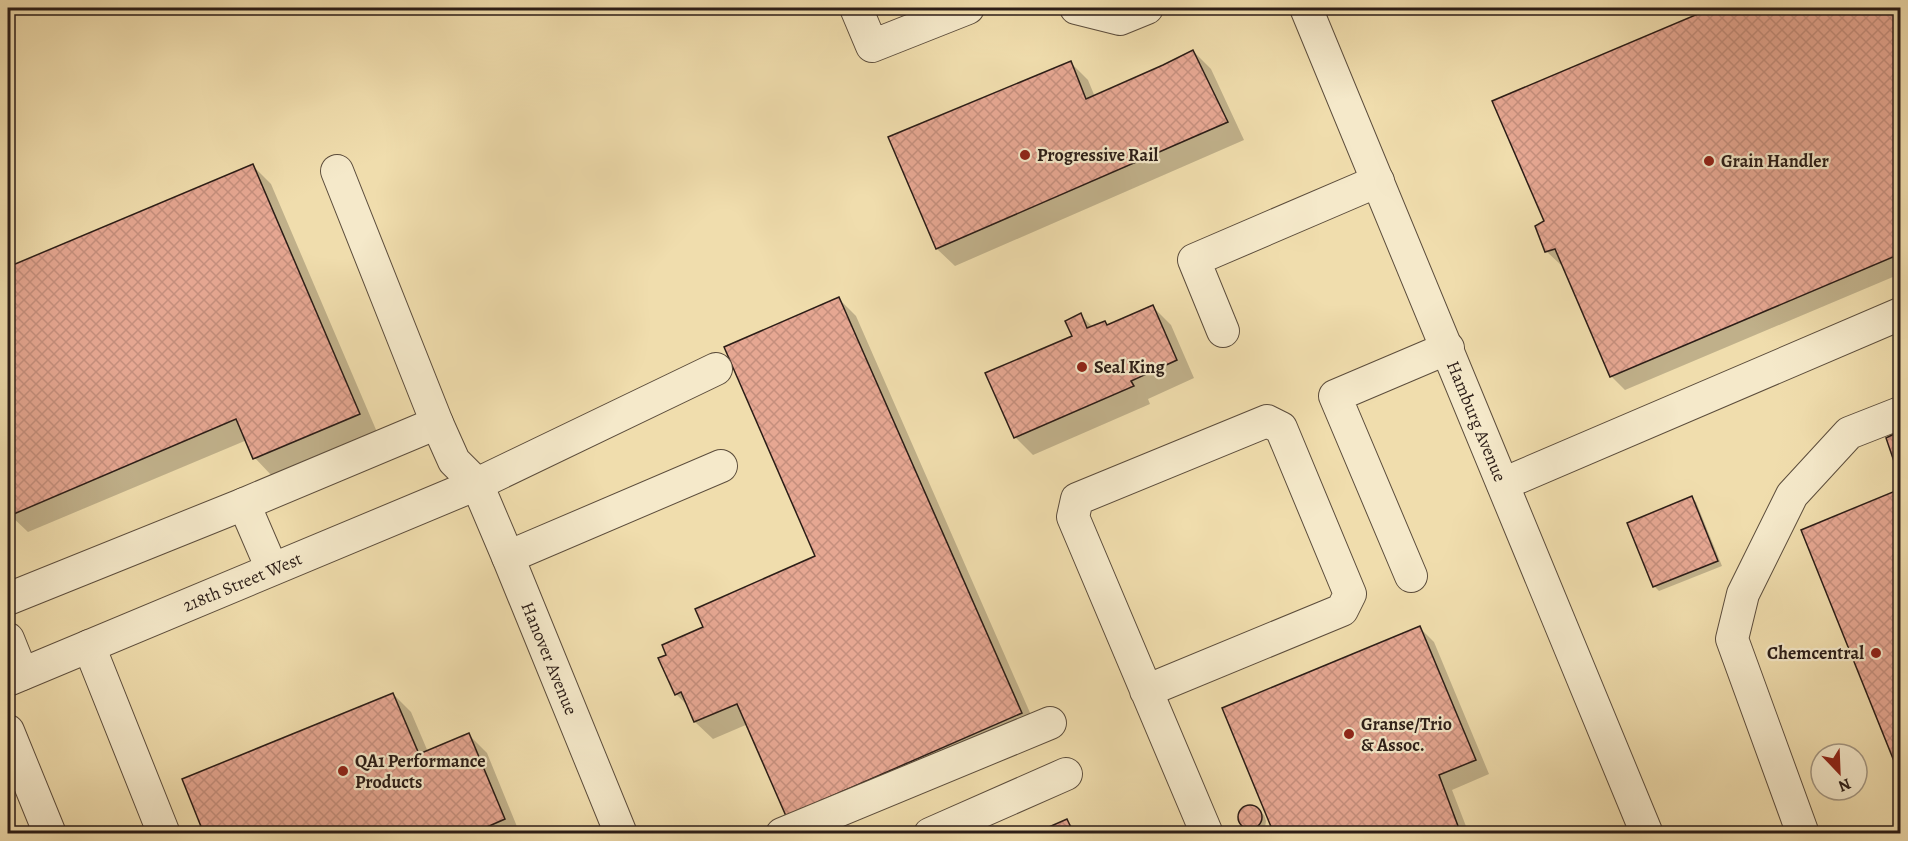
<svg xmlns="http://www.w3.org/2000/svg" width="1908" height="841" font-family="Alegreya,serif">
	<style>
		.shadow { fill: #0003 }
		.building { fill: url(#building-cross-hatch); stroke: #2b1d17; stroke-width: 1.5 }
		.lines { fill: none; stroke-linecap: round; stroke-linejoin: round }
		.minor-casing { stroke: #5c4d3c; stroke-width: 34 }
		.minor { stroke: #f5e9ca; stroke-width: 32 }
		.poi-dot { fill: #8f2418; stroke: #f5e9ca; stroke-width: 2 }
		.labels { text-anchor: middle; stroke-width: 4.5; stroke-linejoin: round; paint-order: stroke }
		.poi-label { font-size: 18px; font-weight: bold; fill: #2b1d17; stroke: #f5e9ca; text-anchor: start }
		.street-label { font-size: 18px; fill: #2b1d17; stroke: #f5e9ca }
	</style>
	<defs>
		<pattern id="building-cross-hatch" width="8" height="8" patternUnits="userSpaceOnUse" patternTransform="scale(1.5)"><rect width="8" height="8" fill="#e6a792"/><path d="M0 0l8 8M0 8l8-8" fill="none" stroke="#c58f7d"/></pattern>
	</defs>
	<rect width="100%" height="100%" fill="#f0ddad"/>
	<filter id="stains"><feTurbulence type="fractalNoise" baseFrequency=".00333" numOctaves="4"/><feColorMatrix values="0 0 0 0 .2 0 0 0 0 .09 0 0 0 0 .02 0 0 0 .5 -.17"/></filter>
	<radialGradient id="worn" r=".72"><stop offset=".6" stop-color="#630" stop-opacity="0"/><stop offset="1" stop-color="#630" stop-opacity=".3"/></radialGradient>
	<g class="shadow">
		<path d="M 1716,8 L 1900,8 L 1900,274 L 1625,390 L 1611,376 L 1563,264 L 1561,265 L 1546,251 L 1546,222 L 1494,102 Z"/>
		<path d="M 1193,51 L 1211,69 L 1244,140 L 955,266 L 937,249 L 890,138 L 1070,62 L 1088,80 L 1095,97 Z"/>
		<path d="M 253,166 L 271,184 L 377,432 L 272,476 L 255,458 L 247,440 L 28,532 L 10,515 L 8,509 L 8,269 Z"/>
		<path d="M 839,299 L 856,316 L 1038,731 L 788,815 L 748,724 L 713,739 L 695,722 L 689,707 L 676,694 L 669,656 L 705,628 L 817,557 Z"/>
		<path d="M 1153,307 L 1171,325 L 1194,378 L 1148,399 L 1150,404 L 1033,455 L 1015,437 L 1074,337 L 1080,315 L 1093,327 L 1105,322 L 1108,326 Z"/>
		<path d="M 1900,433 L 1900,474 L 1887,439 Z"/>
		<path d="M 1900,490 L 1900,772 L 1803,531 Z"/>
		<path d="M 1692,498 L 1696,502 L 1722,566 L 1659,591 L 1655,587 L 1629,523 Z"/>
		<path d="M 1420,628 L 1434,642 L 1489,774 L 1452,790 L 1469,834 L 1275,834 Z"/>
		<path d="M 393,694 L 411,712 L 428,752 L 469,735 L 487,753 L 520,834 L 206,834 Z"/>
		<path d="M 1253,806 L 1264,815 L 1266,821 L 1265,828 L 1257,833 L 1260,834 L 1255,834 L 1245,828 L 1239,818 L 1242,809 Z"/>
		<path d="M 1067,821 L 1080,834 L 1037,834 Z"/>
	</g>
	<g class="building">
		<path d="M 1712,8 L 1900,8 L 1900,254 L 1610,377 L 1555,249 L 1545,252 L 1535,226 L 1544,221 L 1492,101 Z"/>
		<path d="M 1193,50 L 1228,122 L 936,249 L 888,137 L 1071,61 L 1086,99 L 1163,65 Z"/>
		<path d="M 253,164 L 360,414 L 253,459 L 236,419 L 9,516 L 8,267 Z"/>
		<path d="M 839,297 L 1022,713 L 786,816 L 737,704 L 694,722 L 681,692 L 675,695 L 658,658 L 666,655 L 662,645 L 703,627 L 695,609 L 815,556 L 724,347 Z"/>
		<path d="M 1153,305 L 1177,360 L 1131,381 L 1134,386 L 1014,438 L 985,373 L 1072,336 L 1065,321 L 1081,313 L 1087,328 L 1105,321 L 1107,325 Z"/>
		<path d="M 1900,431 L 1900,479 L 1886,438 Z"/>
		<path d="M 1900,489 L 1900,776 L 1801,530 Z"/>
		<path d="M 1692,496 L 1718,561 L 1653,587 L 1627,523 Z"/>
		<path d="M 1420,626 L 1476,760 L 1439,775 L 1461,834 L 1274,834 L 1222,708 Z"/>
		<path d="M 393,693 L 419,754 L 469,733 L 505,819 L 471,834 L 204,834 L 182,779 Z"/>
		<circle cx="1250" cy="817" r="12"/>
		<path d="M 1067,819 L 1074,834 L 1033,834 Z"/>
	</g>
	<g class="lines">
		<g class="minor-casing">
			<g id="minor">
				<path d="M 856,8 L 872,46 L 968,8"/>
				<path d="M 1076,8 L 1120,19 L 1147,8"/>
				<path id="s1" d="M 1306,8 L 1647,834"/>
				<path id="s2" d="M 337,171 L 437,423 L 454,461 L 477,484 L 508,557 L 621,834"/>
				<path d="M 1223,331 L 1194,260 L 1378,181"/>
				<path d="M 1503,484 L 1900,314"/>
				<path d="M 244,504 L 272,569"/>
				<path d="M 508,557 L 721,466"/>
				<path d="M 1411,576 L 1335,396 L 1448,348"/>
				<path d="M 8,599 L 244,504 L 437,423"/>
				<path d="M 8,639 L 22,674"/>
				<path d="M 89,646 L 164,834"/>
				<path id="s3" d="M 8,680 L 477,484 L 716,369"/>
				<path d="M 1146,691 L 1342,610 L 1350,594 L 1281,428 L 1267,421 L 1077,499 L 1073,517 L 1207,834"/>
				<path d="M 8,731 L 50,834"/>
				<path d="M 782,834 L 1050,723"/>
				<path d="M 930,834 L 1066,774"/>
				<path d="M 1803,834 L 1732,639 L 1743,594 L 1792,495 L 1849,433 L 1900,413"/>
			</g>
		</g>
		<use href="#minor" class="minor"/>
	</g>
	<g class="poi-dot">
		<circle cx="1025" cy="155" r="6"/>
		<circle cx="1709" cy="161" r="6"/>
		<circle cx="1082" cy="367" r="6"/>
		<circle cx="1876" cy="653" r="6"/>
		<circle cx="1349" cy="734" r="6"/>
		<circle cx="343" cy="771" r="6"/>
	</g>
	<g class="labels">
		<g class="poi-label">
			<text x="1037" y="161">Progressive Rail</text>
			<text x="1721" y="167">Grain Handler</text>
			<text x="1094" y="373">Seal King</text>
			<text x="1864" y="659" text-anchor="end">Chemcentral</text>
			<text x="1361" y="730">Granse/Trio<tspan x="1361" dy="21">&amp; Assoc.</tspan></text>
			<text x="355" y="767">QA1 Performance<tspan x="355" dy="21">Products</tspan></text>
		</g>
		<g class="street-label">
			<text dy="6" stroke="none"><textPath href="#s1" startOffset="447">Hamburg Avenue</textPath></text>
			<text dy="6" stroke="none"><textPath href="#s3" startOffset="254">218th Street West</textPath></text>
			<text dy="6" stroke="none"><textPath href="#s2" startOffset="534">Hanover Avenue</textPath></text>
		</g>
	</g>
	<rect width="1908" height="841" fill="none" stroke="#f0ddad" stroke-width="30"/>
	<rect x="9" y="9" width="1890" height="823" fill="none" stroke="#2b1d17" stroke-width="3"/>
	<rect x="15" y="15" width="1878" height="811" fill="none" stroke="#2b1d17" stroke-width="1.5"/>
	<g transform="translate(1839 772) rotate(157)"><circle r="28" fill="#f5e9ca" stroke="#a49782" stroke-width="1.5"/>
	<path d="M0-4.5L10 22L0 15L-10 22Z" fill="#8f2418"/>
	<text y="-9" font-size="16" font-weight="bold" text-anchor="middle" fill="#2b1d17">N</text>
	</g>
	<rect width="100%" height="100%" filter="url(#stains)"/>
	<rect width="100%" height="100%" fill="url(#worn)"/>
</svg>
